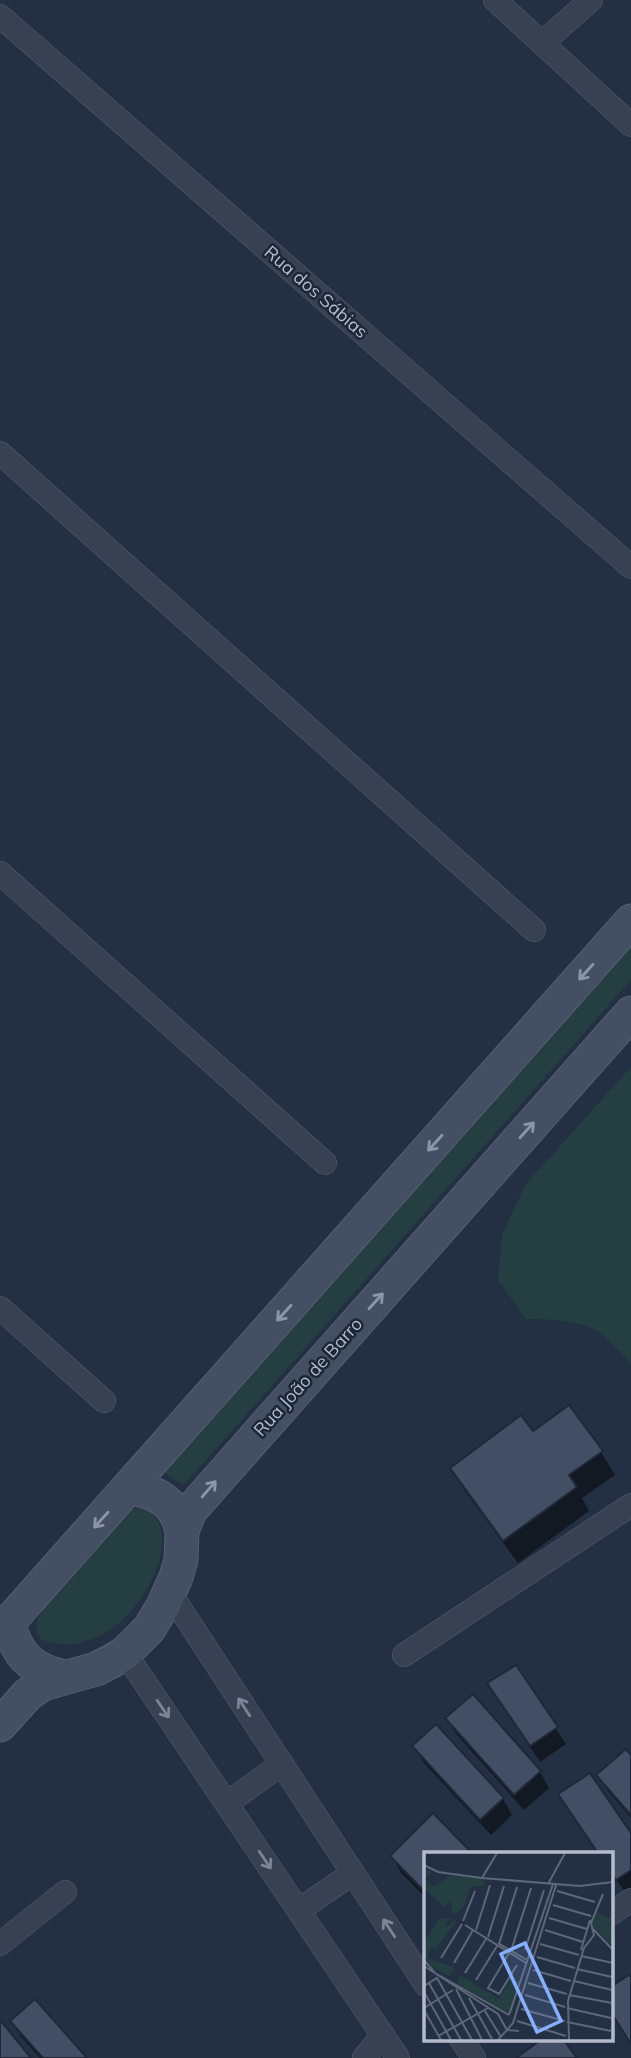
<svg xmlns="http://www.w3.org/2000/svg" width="631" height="2058" font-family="Mulish,sans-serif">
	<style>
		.green { fill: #253e42 }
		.shadow { fill: #0007 }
		.building { fill: #424e64; stroke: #1e2838; stroke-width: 2 }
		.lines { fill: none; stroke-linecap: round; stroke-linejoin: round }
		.street-casing { stroke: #555f6f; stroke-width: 24 }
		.secondary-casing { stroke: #555f6f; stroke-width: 35 }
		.street { stroke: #384151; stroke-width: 23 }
		.secondary { stroke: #454f64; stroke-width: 33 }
		.oneway { stroke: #8d96a8 }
		.oneway2 { stroke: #7c8595 }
		.labels { text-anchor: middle; stroke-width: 5; stroke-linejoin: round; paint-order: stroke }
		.street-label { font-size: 18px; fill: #b4bccc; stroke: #1c2636 }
		.inset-road { fill: none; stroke: #5d6779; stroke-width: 2 }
		.view { fill: #86afff; fill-opacity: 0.15; stroke: #86afff; stroke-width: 3.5 }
		.inset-edge { fill: none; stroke: #b4bccc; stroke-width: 3.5 }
	</style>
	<rect width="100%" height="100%" fill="#232f42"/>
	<g class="green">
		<path d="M 631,934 L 631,980 L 184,1485 L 158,1469 Z"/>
		<path d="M 631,1067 L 631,1364 C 623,1354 605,1335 593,1329 C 576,1320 545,1319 526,1319 L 498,1280 L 502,1235 L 525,1185 Z"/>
		<path d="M 142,1505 C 187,1532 147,1600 118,1624 C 107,1633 92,1640 79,1643 C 67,1646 53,1643 41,1640 C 33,1628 36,1621 43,1609 L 126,1515 L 133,1509 Z"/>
	</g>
	<g class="shadow">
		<path d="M 532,1434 L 601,1452 L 615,1475 L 582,1498 L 589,1511 L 518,1563 L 465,1491 L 452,1468 Z"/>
		<path d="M 515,1667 L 566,1744 L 540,1762 L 499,1700 Z"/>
		<path d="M 447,1719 L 540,1772 L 549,1788 L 524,1810 L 457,1735 Z"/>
		<path d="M 414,1746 L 503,1799 L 512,1815 L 491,1835 L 424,1763 Z"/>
		<path d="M 631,1758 L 631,1818 L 608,1791 L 598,1775 Z"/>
		<path d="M 570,1811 L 631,1836 L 631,1892 L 627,1895 L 612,1873 L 612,1853 L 598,1853 Z"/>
		<path d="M 433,1816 L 470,1853 L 426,1853 L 426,1898 L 401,1873 L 392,1856 Z"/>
		<path d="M 12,2022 L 85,2058 L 40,2058 L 22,2038 Z"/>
	</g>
	<g class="building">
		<path d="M 569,1405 L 603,1451 L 569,1475 L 577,1487 L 503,1541 L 450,1468 L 521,1415 L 533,1431 Z"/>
		<path d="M 516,1665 L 558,1727 L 530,1746 L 487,1683 Z"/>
		<path d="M 473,1694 L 541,1771 L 514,1795 L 445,1718 Z"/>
		<path d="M 436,1724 L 504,1798 L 480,1820 L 412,1746 Z"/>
		<path d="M 626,1749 L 631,1755 L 631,1815 L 596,1775 Z"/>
		<path d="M 590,1773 L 631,1833 L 631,1870 L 616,1880 L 612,1874 L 612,1853 L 598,1853 L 558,1794 Z"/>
		<path d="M 433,1813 L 472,1853 L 426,1853 L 426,1893 L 390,1856 Z"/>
		<path d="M 629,1975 L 631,1977 L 631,2044 L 612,2014 L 612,1986 Z"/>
		<path d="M 35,1999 L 87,2058 L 43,2058 L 10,2021 Z"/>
		<path d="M 0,2020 L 31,2058 L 0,2058 Z"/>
		<path d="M 542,2039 L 563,2039 L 577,2058 L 516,2058 Z"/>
	</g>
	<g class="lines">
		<g class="street-casing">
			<g id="street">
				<path d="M 495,0 L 631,125"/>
				<path d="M 0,16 L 631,567"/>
				<path d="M 542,43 L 591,0"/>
				<path d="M 0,453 L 534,930"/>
				<path d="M 0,873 L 325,1163"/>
				<path d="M 0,1308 L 104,1401"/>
				<path d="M 170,1593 L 426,1985"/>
				<path d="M 125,1653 L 398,2058"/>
				<path d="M 404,1655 L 631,1505"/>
				<path d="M 227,1803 L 282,1764"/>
				<path d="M 299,1910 L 353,1873"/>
				<path d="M 612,1913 L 631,1900"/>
				<path d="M 0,1944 L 65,1892"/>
				<path d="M 461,2039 L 474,2058"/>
				<path d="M 364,2058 L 383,2035"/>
			</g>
		</g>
		<g class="secondary-casing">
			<g id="secondary">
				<path d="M 129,1488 C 157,1491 176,1503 182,1531"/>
				<path d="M 8,1623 C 18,1656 30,1669 64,1677"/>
				<path d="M 0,1632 L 631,921"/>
				<path d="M 0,1725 L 28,1694 L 43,1684 L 96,1669 L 112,1661 L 125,1653 L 149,1629 L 163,1606 L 176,1577 L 181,1560 L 182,1531 L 190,1511 L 631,1013"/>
			</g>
		</g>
		<use href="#street" class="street"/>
		<use href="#secondary" class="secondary"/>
	</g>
	<defs><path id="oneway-shaft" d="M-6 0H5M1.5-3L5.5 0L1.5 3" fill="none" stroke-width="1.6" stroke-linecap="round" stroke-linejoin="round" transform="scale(1.75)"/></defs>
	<g class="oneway">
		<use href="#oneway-shaft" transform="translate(586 972) rotate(132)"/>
		<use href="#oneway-shaft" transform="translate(527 1130) rotate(-48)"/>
		<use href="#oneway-shaft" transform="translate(435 1143) rotate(132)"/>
		<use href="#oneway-shaft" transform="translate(376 1301) rotate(-48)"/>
		<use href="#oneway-shaft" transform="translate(284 1313) rotate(132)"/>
		<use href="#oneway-shaft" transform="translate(209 1489) rotate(-49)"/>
		<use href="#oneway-shaft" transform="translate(101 1520) rotate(132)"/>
	</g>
	<g class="oneway2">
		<use href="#oneway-shaft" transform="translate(244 1707) rotate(-123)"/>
		<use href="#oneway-shaft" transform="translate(163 1709) rotate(56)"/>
		<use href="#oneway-shaft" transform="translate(265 1860) rotate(56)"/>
		<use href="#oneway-shaft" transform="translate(389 1928) rotate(-123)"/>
	</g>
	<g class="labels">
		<g class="street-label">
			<text transform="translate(316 292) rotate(41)" y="6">Rua dos Sábias</text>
			<text transform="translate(308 1377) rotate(-48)" y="6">Rua João de Barro</text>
		</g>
	</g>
	<g transform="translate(424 1852)">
		<rect width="189" height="189" fill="#232f42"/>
		<path d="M 0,16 L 9,20 L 1,26 L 10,35 L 26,23 L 59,27 L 62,34 L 47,34 L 40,55 L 29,63 L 26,49 L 21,55 L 0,37 ZM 173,60 L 189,67 L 189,94 L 168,74 ZM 16,66 L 29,67 L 21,70 L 24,74 L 30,68 L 32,71 L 12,96 L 6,96 L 4,106 L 31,116 L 25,124 L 8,115 L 0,102 L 0,90 ZM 36,123 L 75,147 L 86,128 L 96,129 L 89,159 L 84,161 L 33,132 Z" fill="#253e42"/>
		<path class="inset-road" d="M 0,13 L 14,20 L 58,26 L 156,34 L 189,30M 58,26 L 73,1M 124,32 L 141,1M 133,39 L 171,50M 129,53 L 167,64M 125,66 L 163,77M 39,69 L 51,39M 41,73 L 102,111M 169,77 L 189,98M 52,78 L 66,33M 121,78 L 159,90M 64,85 L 80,34M 74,91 L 103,108M 75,92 L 93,35M 116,92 L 155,103M 101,98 L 120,38M 157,98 L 166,68M 87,99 L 107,36M 85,101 L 64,136 L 75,142 L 93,113M 157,104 L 189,111M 113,105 L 151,116M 17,106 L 38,72M 0,108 L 11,121 L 85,163M 30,111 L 49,78M 0,114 L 74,162 L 83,178 L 95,179M 153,117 L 188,125M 109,118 L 147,129M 41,121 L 62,87M 52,128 L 73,94M 150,129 L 188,138M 5,131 L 37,188M 104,131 L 143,142M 0,134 L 13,126 L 48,188M 32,137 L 58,188M 0,140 L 27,188M 101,143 L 141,155M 145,143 L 188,151M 45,146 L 68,187M 0,156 L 29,138M 143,156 L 187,166M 97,157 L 141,169M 0,158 L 17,188M 61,159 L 77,185M 85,163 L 129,32M 93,169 L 142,184M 143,170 L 187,179M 14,184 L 64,156M 74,188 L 89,171 L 132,33M 145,188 L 144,149 L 160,96 L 170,83 L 167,71 L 179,42"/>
		<path class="view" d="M 101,91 L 137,169 L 113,180 L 77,102 Z"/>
		<rect width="189" height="189" class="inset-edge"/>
	</g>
</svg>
